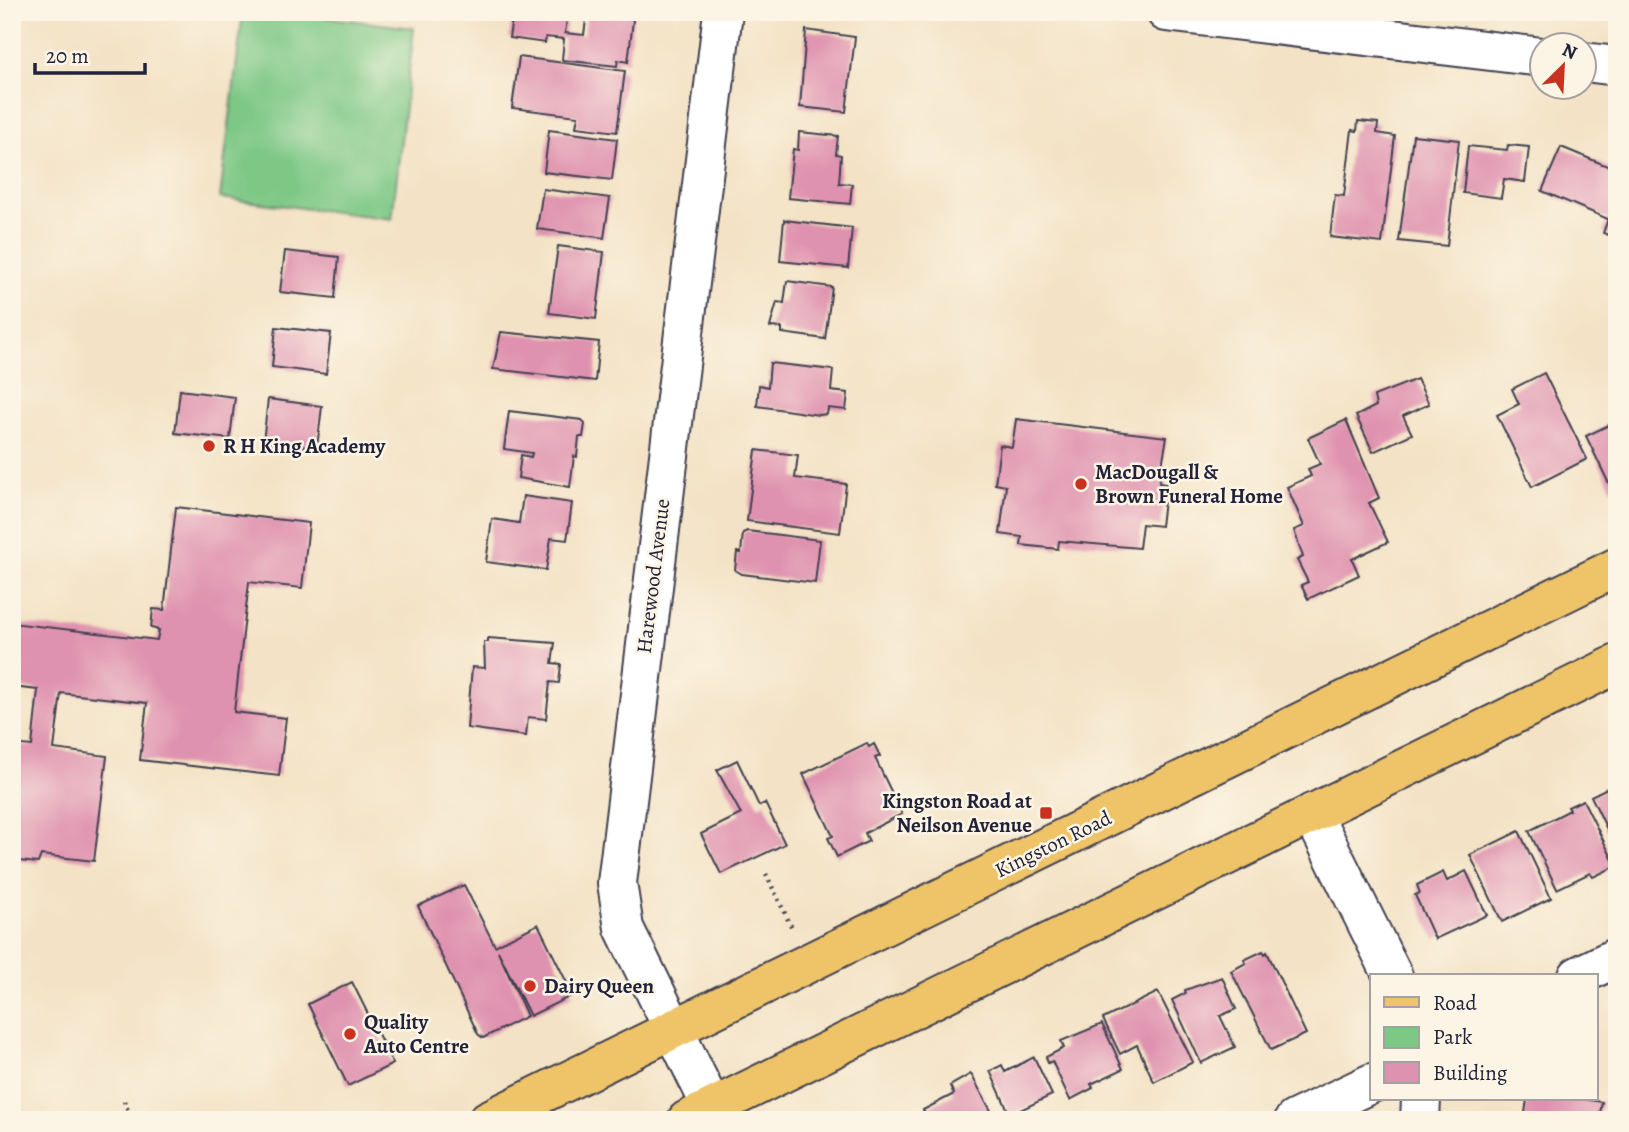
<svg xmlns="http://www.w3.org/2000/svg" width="1629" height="1132" font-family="Alegreya,serif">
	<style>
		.green { fill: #7dc885; stroke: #507560; stroke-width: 2 }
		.building { fill: #df92af }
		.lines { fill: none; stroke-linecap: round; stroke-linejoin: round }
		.minor-casing { stroke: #413f50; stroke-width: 42 }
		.major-casing { stroke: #413f50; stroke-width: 42 }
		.path { stroke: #413f50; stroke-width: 4.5; stroke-dasharray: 2 5; stroke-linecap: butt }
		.minor { stroke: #fff; stroke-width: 38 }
		.major { stroke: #efc469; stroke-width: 38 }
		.poi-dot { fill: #c8321e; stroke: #fcf5e5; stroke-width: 2.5 }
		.labels { text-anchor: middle; stroke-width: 5; stroke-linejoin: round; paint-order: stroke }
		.poi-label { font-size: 21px; font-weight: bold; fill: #22223b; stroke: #fcf5e5; text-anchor: start }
		.street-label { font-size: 21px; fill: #22223b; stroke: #fcf5e5 }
	</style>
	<rect width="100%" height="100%" fill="#fcf5e5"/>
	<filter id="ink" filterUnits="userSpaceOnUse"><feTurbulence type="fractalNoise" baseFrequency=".0143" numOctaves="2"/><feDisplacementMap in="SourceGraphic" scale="14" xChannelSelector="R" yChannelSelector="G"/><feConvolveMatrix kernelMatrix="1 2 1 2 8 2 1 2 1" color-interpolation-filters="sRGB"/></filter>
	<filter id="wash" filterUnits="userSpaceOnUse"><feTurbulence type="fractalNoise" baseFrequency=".00686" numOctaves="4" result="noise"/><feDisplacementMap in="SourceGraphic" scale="28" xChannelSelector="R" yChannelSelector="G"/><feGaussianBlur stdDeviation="1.57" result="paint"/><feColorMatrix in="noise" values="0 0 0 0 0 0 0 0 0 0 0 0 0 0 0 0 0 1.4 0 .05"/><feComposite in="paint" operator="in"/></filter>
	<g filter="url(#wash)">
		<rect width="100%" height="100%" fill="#f3e2c5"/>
		<path class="green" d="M 243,12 L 284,12 L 414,28 L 392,219 L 220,198 Z"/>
		<g id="blocks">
			<g class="building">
				<path d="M 513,12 L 568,12 L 565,33 L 584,35 L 587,12 L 634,12 L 628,62 L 618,60 L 617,66 L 562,60 L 564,39 L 546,37 L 545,43 L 509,38 Z"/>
				<path d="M 806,30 L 855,37 L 846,112 L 800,107 Z"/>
				<path d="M 519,57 L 625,71 L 617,132 L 576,127 L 578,116 L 512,108 Z"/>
				<path d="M 1358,121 L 1378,123 L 1377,133 L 1395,136 L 1382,243 L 1330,237 L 1335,195 L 1344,196 L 1352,130 L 1357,131 Z"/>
				<path d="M 549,130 L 617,139 L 612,180 L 544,172 Z"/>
				<path d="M 799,132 L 838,136 L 836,154 L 841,155 L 839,183 L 852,184 L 850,204 L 788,198 L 793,149 L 798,150 Z"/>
				<path d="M 1413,135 L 1459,140 L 1447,246 L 1399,241 Z"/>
				<path d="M 1508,145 L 1529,147 L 1525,182 L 1504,179 L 1501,198 L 1463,193 L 1468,146 L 1507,150 Z"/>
				<path d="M 1561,147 L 1617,170 L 1617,238 L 1603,233 L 1608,219 L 1542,191 Z"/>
				<path d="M 543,189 L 610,198 L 604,238 L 537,229 Z"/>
				<path d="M 784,220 L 852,228 L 848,268 L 780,261 Z"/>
				<path d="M 558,246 L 604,252 L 596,319 L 549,313 Z"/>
				<path d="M 285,251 L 339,257 L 335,298 L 280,292 Z"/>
				<path d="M 787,281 L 832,287 L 825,339 L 782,333 L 782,328 L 770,327 L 777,302 L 784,303 Z"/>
				<path d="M 276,327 L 331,333 L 326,374 L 272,367 Z"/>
				<path d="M 501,332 L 599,342 L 595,381 L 493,369 Z"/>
				<path d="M 770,363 L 833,370 L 831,391 L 848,393 L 846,410 L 828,408 L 827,414 L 819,415 L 757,406 L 759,385 L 768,387 Z"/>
				<path d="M 1544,373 L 1587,459 L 1532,487 L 1497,415 L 1519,404 L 1512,389 Z"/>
				<path d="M 1417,379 L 1429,404 L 1403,416 L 1412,434 L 1373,452 L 1356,416 L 1376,406 L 1374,396 Z"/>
				<path d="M 180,390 L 235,397 L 230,439 L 175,433 Z"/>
				<path d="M 268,399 L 322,406 L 317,448 L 263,442 Z"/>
				<path d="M 509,411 L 582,420 L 585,424 L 583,437 L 579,437 L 577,457 L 574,456 L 570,487 L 518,478 L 521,455 L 531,457 L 532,453 L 504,449 Z"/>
				<path d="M 1016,419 L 1167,437 L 1159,483 L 1166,484 L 1161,526 L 1142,524 L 1139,548 L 1059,541 L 1058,549 L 1021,545 L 1022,537 L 1000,534 L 1006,486 L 995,484 L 1000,445 L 1012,447 Z"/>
				<path d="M 1346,420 L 1379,498 L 1369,503 L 1388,542 L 1352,559 L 1359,575 L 1308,599 L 1301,585 L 1308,582 L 1297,560 L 1303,557 L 1294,530 L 1304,526 L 1287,487 L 1311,476 L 1308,469 L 1320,464 L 1308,438 Z"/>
				<path d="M 1617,421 L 1617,487 L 1612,490 L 1586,436 Z"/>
				<path d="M 756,450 L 798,455 L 795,478 L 846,484 L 840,533 L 747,521 Z"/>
				<path d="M 523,496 L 572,503 L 567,540 L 551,538 L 546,570 L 486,562 L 492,519 L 519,523 Z"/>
				<path d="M 176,507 L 309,523 L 302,588 L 249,582 L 234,712 L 286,718 L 279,776 L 140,760 L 147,703 L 61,693 L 54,749 L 107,756 L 94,861 L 41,855 L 38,863 L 19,861 L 18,854 L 12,853 L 12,744 L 32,746 L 38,690 L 12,687 L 12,623 L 157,640 L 159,630 L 151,628 L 153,609 L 164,610 Z"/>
				<path d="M 747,531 L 820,540 L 815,583 L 742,574 L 735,570 L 737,552 L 741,553 L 743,533 Z"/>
				<path d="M 488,638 L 555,643 L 552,663 L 561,664 L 559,683 L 550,682 L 546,719 L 528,717 L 526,736 L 467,728 L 472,667 L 485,668 L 484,642 L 488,642 Z"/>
				<path d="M 867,743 L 869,747 L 874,744 L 880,756 L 875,758 L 902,814 L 865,833 L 869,841 L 837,857 L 828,838 L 833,836 L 803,774 Z"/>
				<path d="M 737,760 L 759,806 L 765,803 L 785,844 L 721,874 L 701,834 L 741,814 L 717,770 Z"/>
				<path d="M 1617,783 L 1617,850 L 1591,796 Z"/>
				<path d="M 1583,800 L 1616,866 L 1593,877 L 1590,873 L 1557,889 L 1529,831 L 1570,810 L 1568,807 Z"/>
				<path d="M 1519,831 L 1551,898 L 1502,922 L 1470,855 Z"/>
				<path d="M 1466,871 L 1487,915 L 1435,939 L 1415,895 L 1420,893 L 1417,885 L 1443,872 L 1447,881 Z"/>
				<path d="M 464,885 L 495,946 L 538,924 L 573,995 L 530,1016 L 498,951 L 527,1016 L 483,1038 L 478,1034 L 418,906 Z"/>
				<path d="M 1263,951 L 1265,954 L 1267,952 L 1306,1034 L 1271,1050 L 1231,971 L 1246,963 L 1244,960 Z"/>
				<path d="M 1222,977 L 1236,1009 L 1220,1016 L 1235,1047 L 1201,1063 L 1172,1000 L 1186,993 L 1185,990 Z"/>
				<path d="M 352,982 L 393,1064 L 348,1086 L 308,1004 Z"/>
				<path d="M 1158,992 L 1193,1062 L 1154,1082 L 1137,1045 L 1120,1054 L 1103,1019 Z"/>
				<path d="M 1102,1024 L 1123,1069 L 1091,1084 L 1093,1088 L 1070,1100 L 1052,1061 L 1048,1063 L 1046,1057 L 1064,1048 L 1061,1041 Z"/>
				<path d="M 1034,1057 L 1052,1095 L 1010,1115 L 990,1071 L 1002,1065 L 1005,1072 Z"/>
				<path d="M 971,1074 L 996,1120 L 928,1120 L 923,1110 L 954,1094 L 950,1086 Z"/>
				<path d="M 1527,1099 L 1584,1099 L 1602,1102 L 1599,1120 L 1524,1120 Z"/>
			</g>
		</g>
	</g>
	<g filter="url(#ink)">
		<use href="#blocks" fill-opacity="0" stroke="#413f50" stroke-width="2"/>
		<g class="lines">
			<g class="minor-casing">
				<g id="minor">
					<path d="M 1166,12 L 1542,57"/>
					<path d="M 1584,62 L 1617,66"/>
					<path d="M 1312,813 L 1393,976"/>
					<path d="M 1578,976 L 1617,957"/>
					<path d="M 718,1120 L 624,928 L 617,883 L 723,12"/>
					<path d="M 1294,1120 L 1372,1083"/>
					<path d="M 1420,1120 L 1421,1099"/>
				</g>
			</g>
			<g class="major-casing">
				<g id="major">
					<path d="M 488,1120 L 1617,567"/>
					<path d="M 687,1120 L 1617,664"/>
				</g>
			</g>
			<g class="path">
				<path d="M 766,874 L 792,928"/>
				<path d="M 124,1101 L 132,1120"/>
			</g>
			<use href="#minor" class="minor"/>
			<use href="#major" class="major"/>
		</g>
	</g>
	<g class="poi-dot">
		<circle cx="209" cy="446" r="7"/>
		<circle cx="1081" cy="484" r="7"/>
		<rect x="1039" y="806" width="14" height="14" rx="3.5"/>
		<circle cx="530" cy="986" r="7"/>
		<circle cx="350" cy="1034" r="7"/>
	</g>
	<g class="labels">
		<g class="poi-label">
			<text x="223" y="453">R H King Academy</text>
			<text x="1095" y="479">MacDougall &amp;<tspan x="1095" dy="24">Brown Funeral Home</tspan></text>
			<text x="1032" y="808" text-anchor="end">Kingston Road at<tspan x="1032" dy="24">Neilson Avenue</tspan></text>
			<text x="544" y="993">Dairy Queen</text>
			<text x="364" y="1029">Quality<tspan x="364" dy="24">Auto Centre</tspan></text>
		</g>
		<g class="street-label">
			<text transform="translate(653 576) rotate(-83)" y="7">Harewood Avenue</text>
			<text transform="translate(1053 844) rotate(-26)" y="7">Kingston Road</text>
		</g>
	</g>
	<rect width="1629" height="1132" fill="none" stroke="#fcf5e5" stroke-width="42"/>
	<rect x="1370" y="974" width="228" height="126" fill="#fcf5e5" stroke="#a5a1a1" stroke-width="2"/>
	<rect x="1384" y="997" width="35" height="10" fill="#efc469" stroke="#a5a1a1" stroke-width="2"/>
	<text x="1433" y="1010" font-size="21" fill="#22223b">Road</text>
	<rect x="1384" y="1027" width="35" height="21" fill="#7dc885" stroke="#a5a1a1" stroke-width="2"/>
	<text x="1433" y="1044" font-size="21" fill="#22223b">Park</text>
	<rect x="1384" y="1062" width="35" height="21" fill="#df92af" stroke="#a5a1a1" stroke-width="2"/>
	<text x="1433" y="1080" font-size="21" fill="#22223b">Building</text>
	<g transform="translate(1563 66) rotate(24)"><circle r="33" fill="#fcf5e5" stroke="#a5a1a1" stroke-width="2"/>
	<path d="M0-5L12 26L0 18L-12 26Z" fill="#c8321e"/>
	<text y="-10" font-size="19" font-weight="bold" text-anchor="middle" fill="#22223b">N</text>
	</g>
	<path d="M35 63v10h110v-10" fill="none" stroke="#22223b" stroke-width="3.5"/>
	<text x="46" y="63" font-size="21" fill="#22223b" stroke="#fcf5e5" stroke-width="5" paint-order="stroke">20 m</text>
</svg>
